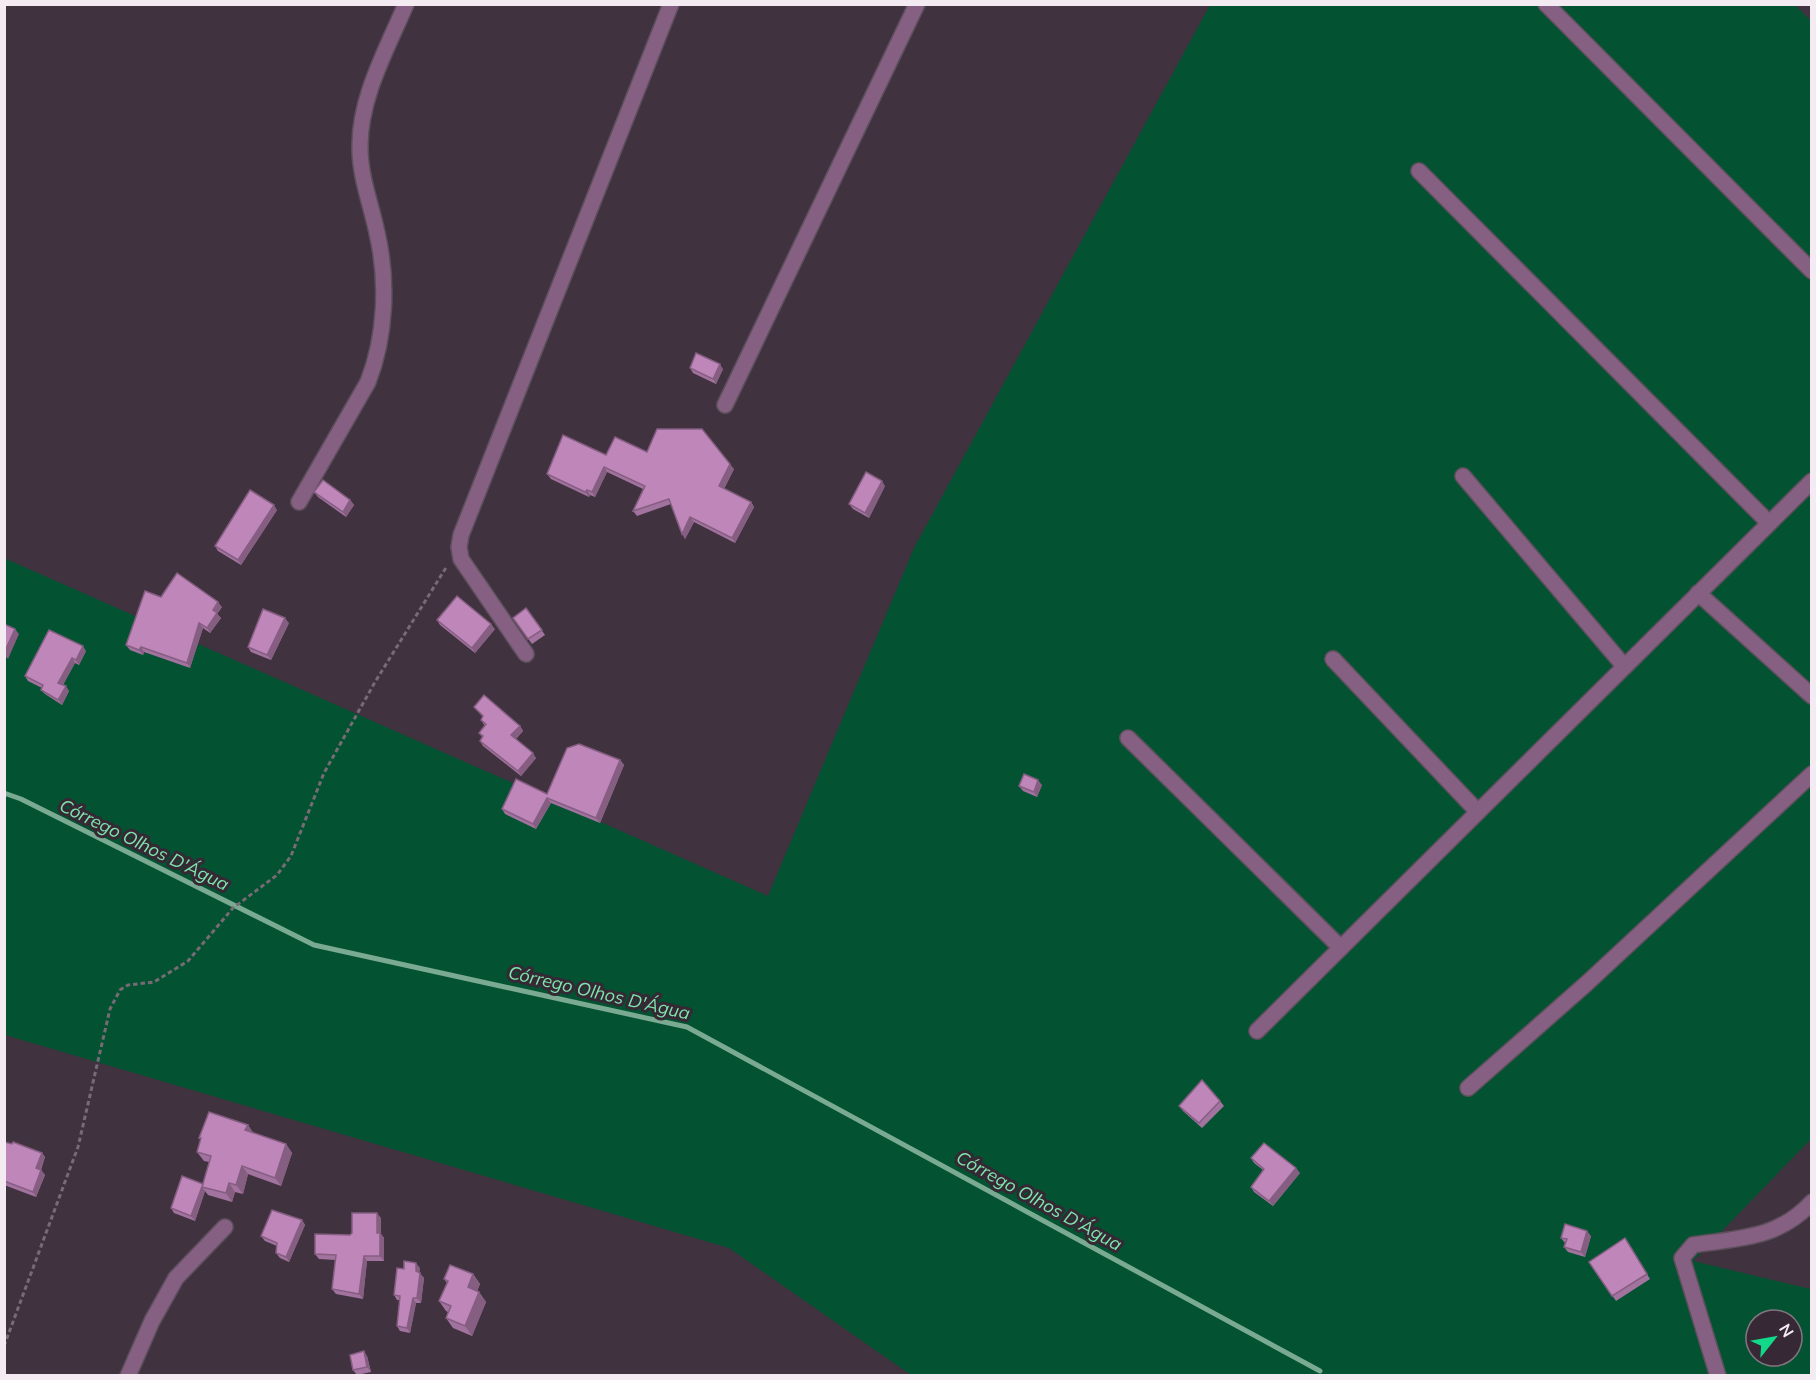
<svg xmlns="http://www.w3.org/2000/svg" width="1816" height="1380" font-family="Mulish,sans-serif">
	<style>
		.green { fill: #035232; fill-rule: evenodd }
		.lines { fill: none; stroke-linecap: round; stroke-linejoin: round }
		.stream { stroke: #7aaa91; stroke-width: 5 }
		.minor-casing { stroke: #5d4f5c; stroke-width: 18 }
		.path { stroke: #776b76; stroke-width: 3; stroke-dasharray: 4.5 3; stroke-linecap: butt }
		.minor { stroke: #866082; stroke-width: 15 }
		.wall { fill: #a3739f }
		.shaded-wall { fill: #855e82 }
		.building { fill: #be86b9; stroke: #855e82; stroke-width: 1.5 }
		.labels { text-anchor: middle; stroke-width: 6; stroke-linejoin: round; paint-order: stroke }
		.water-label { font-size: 18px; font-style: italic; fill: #7de5ac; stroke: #362834 }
	</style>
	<rect width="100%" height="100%" fill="#40323f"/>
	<path class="green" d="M 1210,5 L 1795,5 L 1812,22 L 1811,1139 L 1693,1261 L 1811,1289 L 1811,1375 L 911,1375 L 729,1248 L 5,1035 L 4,558 L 768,896 L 914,548 ZM 1756,1320 L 1792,1320 L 1792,1356 L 1756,1356 Z"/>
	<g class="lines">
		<path class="stream" d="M 4,793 L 21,799 L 314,945 L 687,1027 L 1320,1371"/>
		<g class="minor-casing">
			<g id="minor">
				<path d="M 1546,4 L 1812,271"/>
				<path d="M 1419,171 L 1769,523"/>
				<path d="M 725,405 L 917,4"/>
				<path d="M 1463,476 L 1624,666"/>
				<path d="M 299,502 L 368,382 C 386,336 388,280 377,233 C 371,204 360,177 360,148 C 359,98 387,49 406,4"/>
				<path d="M 1698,593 L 1812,696"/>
				<path d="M 526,654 L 461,559 L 459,547 L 461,535 L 671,4"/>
				<path d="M 1333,659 L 1478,812"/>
				<path d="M 1128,738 L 1341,948"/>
				<path d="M 1257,1031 L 1812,481"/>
				<path d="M 1468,1088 L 1586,984 L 1812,774"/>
				<path d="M 128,1376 L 152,1321 L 176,1278 L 225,1227"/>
				<path d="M 1718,1376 L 1682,1258 L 1693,1245 C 1739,1238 1778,1239 1812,1202"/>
			</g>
		</g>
		<path class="path" d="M 4,1346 L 78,1147 L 110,1009 L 120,990 L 128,985 L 154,982 L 188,961 L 233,908 L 277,875 L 291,856 L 324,773 L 375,682 L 447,566"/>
		<use href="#minor" class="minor"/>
	</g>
	<g class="wall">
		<path d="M 690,368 L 723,369 L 716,384 L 693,373 Z"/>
		<path d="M 647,452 L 734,469 L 724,489 L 751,502 L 754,507 L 735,543 L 694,522 L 685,539 L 671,504 L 637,516 L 633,511 L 643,489 L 607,472 L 595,497 L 590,495 L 589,497 L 551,479 L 547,474 L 606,455 Z"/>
		<path d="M 885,486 L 869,518 L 853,509 L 849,504 Z"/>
		<path d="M 314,492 L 350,500 L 354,505 L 346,517 L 318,497 Z"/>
		<path d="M 277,510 L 241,565 L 218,551 L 215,546 Z"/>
		<path d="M 161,597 L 222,607 L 217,614 L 221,618 L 210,633 L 203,628 L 190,668 L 144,652 L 143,655 L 130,650 L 126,645 Z"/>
		<path d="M 526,608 L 545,635 L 532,644 L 513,618 Z"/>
		<path d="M 437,620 L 495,629 L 475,653 L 440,625 Z"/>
		<path d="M 289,623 L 271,660 L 251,652 L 248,647 Z"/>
		<path d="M 86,651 L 79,665 L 75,663 L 63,685 L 69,691 L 62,705 L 45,694 L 41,690 L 42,688 L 28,681 L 25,676 Z"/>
		<path d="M 474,707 L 520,726 L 523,731 L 516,739 L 536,758 L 521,776 L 483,746 L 480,741 L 482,737 L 479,733 L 485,726 L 481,720 L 483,717 Z"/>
		<path d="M 620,760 L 624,765 L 600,823 L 551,803 L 536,829 L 505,814 L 502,809 L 547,794 Z"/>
		<path d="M 1042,785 L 1037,797 L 1023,791 L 1019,786 Z"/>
		<path d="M 1220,1101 L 1224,1106 L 1202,1128 L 1183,1111 L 1179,1106 Z"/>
		<path d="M 248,1125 L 253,1133 L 286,1144 L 292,1153 L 281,1186 L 248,1174 L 243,1194 L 235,1192 L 232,1202 L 208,1195 L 205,1191 L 195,1221 L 174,1213 L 171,1208 L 203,1184 L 209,1162 L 204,1161 L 197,1152 L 201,1140 L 199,1138 Z"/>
		<path d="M 4,1142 L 42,1153 L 45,1157 L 41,1170 L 45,1175 L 36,1197 L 4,1185 Z"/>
		<path d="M 1251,1158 L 1300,1173 L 1273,1206 L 1254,1192 L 1251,1187 L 1263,1170 L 1254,1163 Z"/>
		<path d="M 381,1218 L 381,1234 L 384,1238 L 384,1261 L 367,1261 L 363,1299 L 336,1294 L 332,1289 L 335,1260 L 319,1259 L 315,1254 Z"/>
		<path d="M 302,1220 L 305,1225 L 289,1262 L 280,1258 L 276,1253 L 277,1246 L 265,1241 L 261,1236 Z"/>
		<path d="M 1591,1236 L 1585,1257 L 1568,1252 L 1564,1247 L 1565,1243 L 1561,1238 Z"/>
		<path d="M 1625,1238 L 1650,1279 L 1616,1301 L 1589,1262 Z"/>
		<path d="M 420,1268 L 419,1273 L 424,1278 L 421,1303 L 416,1303 L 410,1333 L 400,1331 L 397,1326 L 400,1300 L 397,1300 L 394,1295 L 404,1269 Z"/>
		<path d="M 473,1274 L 480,1284 L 477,1291 L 479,1292 L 486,1302 L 472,1336 L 453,1328 L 446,1318 L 448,1312 L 446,1311 L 439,1301 L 447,1283 L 444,1279 Z"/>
		<path d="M 367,1356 L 371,1372 L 357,1375 L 353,1370 Z"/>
	</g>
	<g class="shaded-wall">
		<path d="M 720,364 L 723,369 L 716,384 L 713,379 Z"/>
		<path d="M 730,464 L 734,469 L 723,491 L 719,486 Z"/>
		<path d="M 604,467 L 607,472 L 595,497 L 592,492 Z"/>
		<path d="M 882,481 L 885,486 L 869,518 L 865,513 Z"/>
		<path d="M 587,490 L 590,495 L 589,497 L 585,492 Z"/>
		<path d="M 350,500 L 354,505 L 346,517 L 343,512 Z"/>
		<path d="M 751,502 L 754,507 L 735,543 L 732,538 Z"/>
		<path d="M 274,505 L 277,510 L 241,565 L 238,560 Z"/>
		<path d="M 690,517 L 694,522 L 685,539 L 682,534 Z"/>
		<path d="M 218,602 L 222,607 L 217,614 L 221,618 L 210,633 L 207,628 L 213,610 Z"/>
		<path d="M 285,618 L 289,623 L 271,660 L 267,655 Z"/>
		<path d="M 199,623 L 203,628 L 190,668 L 187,663 Z"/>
		<path d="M 491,624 L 495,629 L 475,653 L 472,648 Z"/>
		<path d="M 15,629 L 19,634 L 8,659 L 4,655 L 4,653 Z"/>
		<path d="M 83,646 L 86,651 L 79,665 L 76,660 Z"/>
		<path d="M 141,647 L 144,652 L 143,655 L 139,650 Z"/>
		<path d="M 72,658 L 75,663 L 61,688 L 58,683 Z"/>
		<path d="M 66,686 L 69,691 L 62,705 L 58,700 Z"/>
		<path d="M 520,726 L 523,731 L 515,740 L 511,735 Z"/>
		<path d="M 533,753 L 536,758 L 521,776 L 518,771 Z"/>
		<path d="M 620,760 L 624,765 L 600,823 L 596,818 Z"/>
		<path d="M 1038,780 L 1042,785 L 1037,797 L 1034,792 Z"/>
		<path d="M 547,798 L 551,803 L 536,829 L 533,824 Z"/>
		<path d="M 248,1125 L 254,1134 L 245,1130 Z"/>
		<path d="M 286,1144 L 292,1153 L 281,1186 L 275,1178 Z"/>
		<path d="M 42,1153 L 45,1157 L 39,1173 L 36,1168 Z"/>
		<path d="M 242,1166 L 248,1174 L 243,1194 L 236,1185 Z"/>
		<path d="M 1296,1168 L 1300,1173 L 1273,1206 L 1269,1201 Z"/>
		<path d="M 41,1170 L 45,1175 L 36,1197 L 33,1192 Z"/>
		<path d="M 229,1183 L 235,1192 L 232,1202 L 226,1193 Z"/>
		<path d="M 202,1187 L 205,1191 L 195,1221 L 191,1216 Z"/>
		<path d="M 377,1213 L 381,1218 L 381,1234 L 384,1238 L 384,1261 L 380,1256 L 377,1233 Z"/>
		<path d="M 302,1220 L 305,1225 L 289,1262 L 286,1257 Z"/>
		<path d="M 1587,1231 L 1591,1236 L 1585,1257 L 1581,1252 Z"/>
		<path d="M 364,1256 L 367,1261 L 363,1299 L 359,1294 Z"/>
		<path d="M 416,1263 L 420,1268 L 419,1276 L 416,1271 Z"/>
		<path d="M 420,1273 L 424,1278 L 421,1303 L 417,1298 Z"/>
		<path d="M 473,1274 L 480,1284 L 475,1297 L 468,1287 Z"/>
		<path d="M 479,1292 L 486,1302 L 472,1336 L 465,1326 Z"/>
		<path d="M 413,1298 L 416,1303 L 410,1333 L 407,1328 Z"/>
		<path d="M 364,1351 L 367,1356 L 371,1372 L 367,1367 Z"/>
	</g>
	<g class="building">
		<path d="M 696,353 L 720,364 L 713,379 L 690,368 Z"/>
		<path d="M 657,429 L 702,429 L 730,464 L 719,486 L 751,502 L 732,538 L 690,517 L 682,534 L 669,499 L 633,511 L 645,486 L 604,467 L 592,492 L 587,490 L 585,492 L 547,474 L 563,435 L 606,455 L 615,437 L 647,452 Z"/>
		<path d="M 866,472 L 882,481 L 865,513 L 849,504 Z"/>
		<path d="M 323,480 L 350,500 L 343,512 L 314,492 Z"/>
		<path d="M 250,490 L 274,505 L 238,560 L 215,546 Z"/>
		<path d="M 177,573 L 218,602 L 213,610 L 217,613 L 207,628 L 199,623 L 187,663 L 141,647 L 139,650 L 126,645 L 145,591 L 161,597 Z"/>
		<path d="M 457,596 L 491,624 L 472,648 L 437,620 Z"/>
		<path d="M 526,608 L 542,630 L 528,639 L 513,618 Z"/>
		<path d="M 263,609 L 285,618 L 267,655 L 248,647 Z"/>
		<path d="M 4,624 L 15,629 L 4,653 Z"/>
		<path d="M 49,630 L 83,646 L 76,660 L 72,658 L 58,683 L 66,686 L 58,700 L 41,690 L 43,685 L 25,676 Z"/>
		<path d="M 484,695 L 520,726 L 511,735 L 533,753 L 518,771 L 480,741 L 483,736 L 479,733 L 486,724 L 481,720 L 483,716 L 474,707 Z"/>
		<path d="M 579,744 L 620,760 L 596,818 L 547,798 L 533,824 L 502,809 L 516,779 L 547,794 L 567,748 Z"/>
		<path d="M 1024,774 L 1038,780 L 1034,792 L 1019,786 Z"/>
		<path d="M 1202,1080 L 1220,1101 L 1199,1123 L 1179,1106 Z"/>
		<path d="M 209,1112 L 248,1125 L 245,1130 L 286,1144 L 275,1178 L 242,1166 L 236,1185 L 229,1183 L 226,1193 L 202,1187 L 211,1156 L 197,1152 L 201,1138 L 199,1138 Z"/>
		<path d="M 4,1142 L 12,1144 L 13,1142 L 42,1153 L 36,1168 L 41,1170 L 33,1192 L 4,1181 Z"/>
		<path d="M 1264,1143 L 1296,1168 L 1269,1201 L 1251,1187 L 1264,1169 L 1251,1158 Z"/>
		<path d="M 182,1176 L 203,1184 L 191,1216 L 171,1208 Z"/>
		<path d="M 272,1210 L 302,1220 L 286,1257 L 276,1253 L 277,1243 L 261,1236 Z"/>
		<path d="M 352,1213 L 377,1213 L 377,1233 L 380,1233 L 380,1256 L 364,1256 L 359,1294 L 332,1289 L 336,1255 L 315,1254 L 315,1234 L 350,1235 L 352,1233 Z"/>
		<path d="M 1565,1224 L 1587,1231 L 1581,1252 L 1564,1247 L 1567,1239 L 1561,1238 Z"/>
		<path d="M 1625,1238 L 1647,1274 L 1612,1296 L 1589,1262 Z"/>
		<path d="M 404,1261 L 416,1263 L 416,1271 L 420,1273 L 417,1298 L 413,1298 L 407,1328 L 397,1326 L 400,1296 L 394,1295 L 397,1268 L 404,1269 Z"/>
		<path d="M 450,1265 L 473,1274 L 468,1287 L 479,1292 L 465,1326 L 446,1318 L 451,1306 L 439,1301 L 448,1281 L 444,1279 Z"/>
		<path d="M 364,1351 L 367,1367 L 353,1370 L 350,1355 Z"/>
	</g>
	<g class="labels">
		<g class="water-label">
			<text transform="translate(144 845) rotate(26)" y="6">Córrego Olhos D'Água</text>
			<text transform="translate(599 993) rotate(13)" y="6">Córrego Olhos D'Água</text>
			<text transform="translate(1039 1201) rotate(29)" y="6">Córrego Olhos D'Água</text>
		</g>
	</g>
	<rect width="1816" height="1380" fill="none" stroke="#f3eaf2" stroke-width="12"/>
	<g transform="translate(1774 1338) rotate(59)"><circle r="28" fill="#362834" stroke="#827680" stroke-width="1.5"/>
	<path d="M0-4.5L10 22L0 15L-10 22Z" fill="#12d98a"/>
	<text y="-9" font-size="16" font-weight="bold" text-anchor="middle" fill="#f3eaf2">N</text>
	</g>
</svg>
